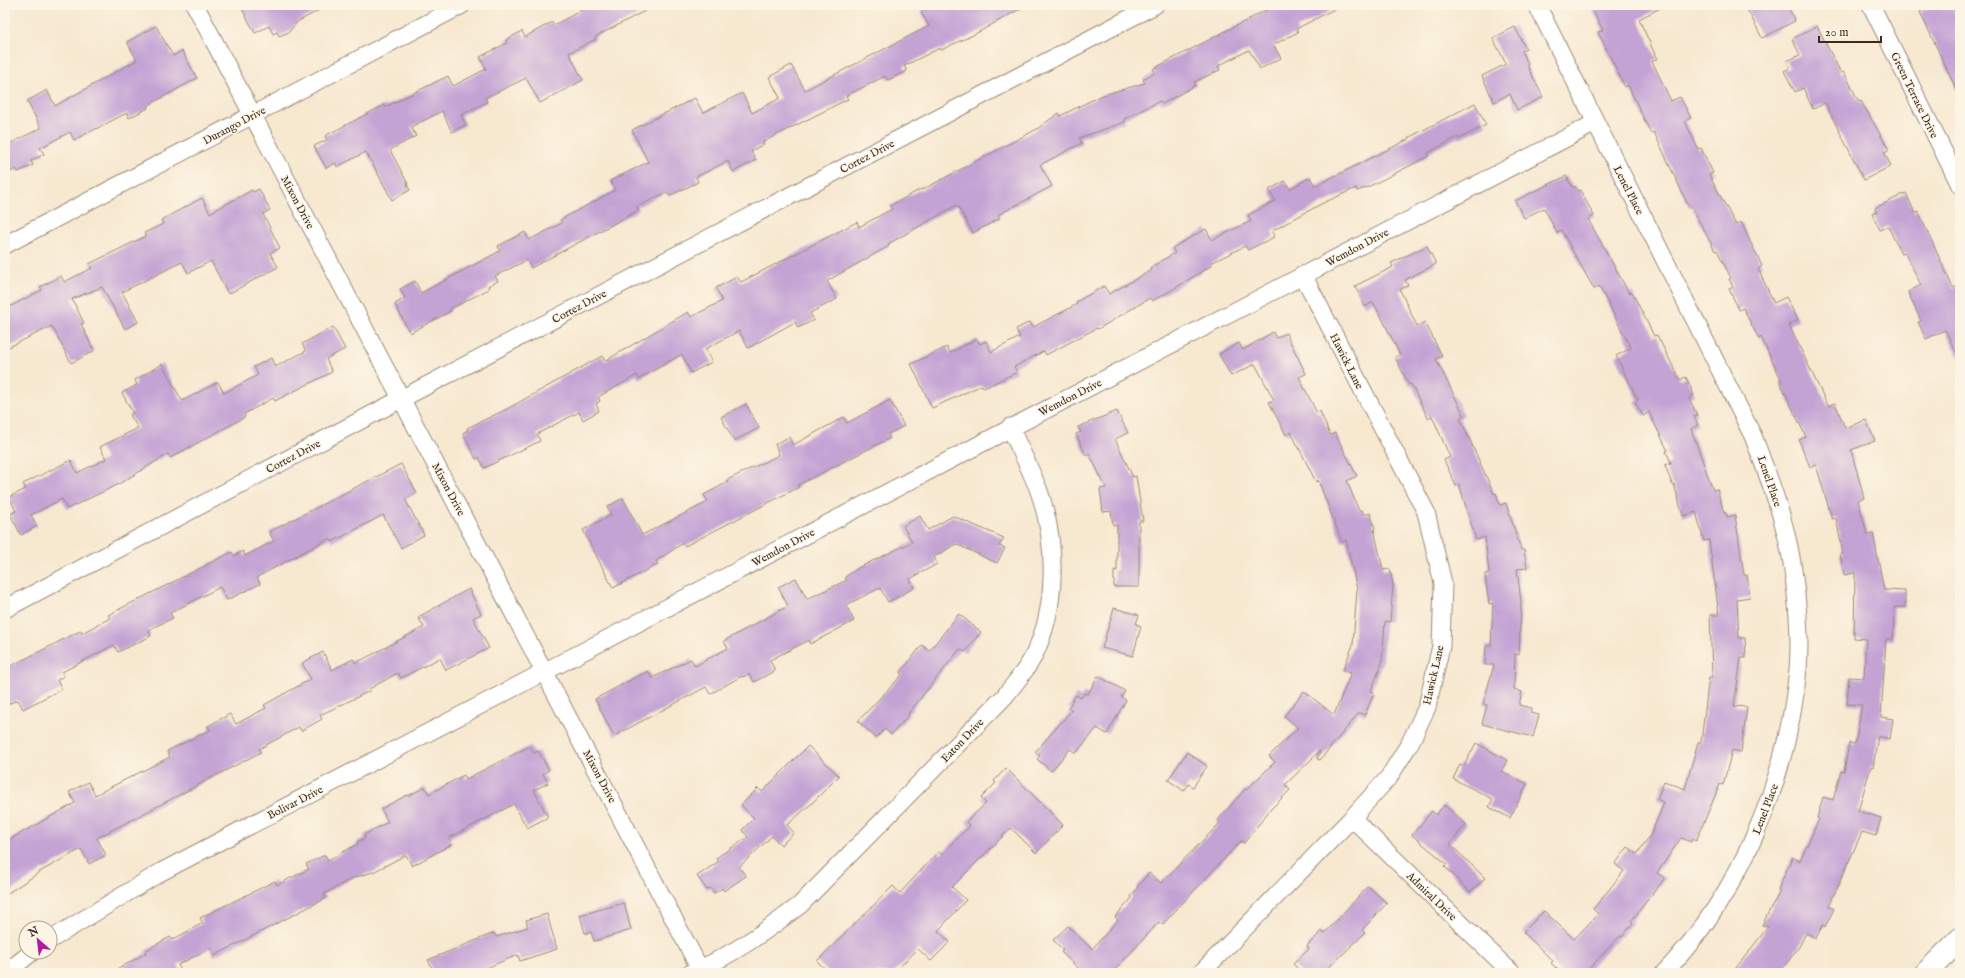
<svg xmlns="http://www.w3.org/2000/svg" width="1965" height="978" font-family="'IM FELL English',serif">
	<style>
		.building { fill: #c3a2d4 }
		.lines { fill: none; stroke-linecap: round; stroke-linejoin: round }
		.minor-casing { stroke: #998977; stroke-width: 19 }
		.primary-casing { stroke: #998977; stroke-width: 24 }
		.minor { stroke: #fff; stroke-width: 17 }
		.primary { stroke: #fff; stroke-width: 22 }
		.labels { text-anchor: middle; stroke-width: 3; stroke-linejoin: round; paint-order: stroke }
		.street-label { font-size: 11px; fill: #3b2a1e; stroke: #fcf5e5 }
	</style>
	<rect width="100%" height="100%" fill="#fcf5e5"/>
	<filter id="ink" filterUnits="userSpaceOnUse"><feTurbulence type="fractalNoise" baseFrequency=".025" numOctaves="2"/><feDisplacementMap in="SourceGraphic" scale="8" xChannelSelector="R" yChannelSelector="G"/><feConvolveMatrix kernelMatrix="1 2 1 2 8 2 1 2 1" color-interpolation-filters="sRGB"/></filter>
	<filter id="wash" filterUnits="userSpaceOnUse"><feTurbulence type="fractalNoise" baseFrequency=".012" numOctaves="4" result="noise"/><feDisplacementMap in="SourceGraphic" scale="16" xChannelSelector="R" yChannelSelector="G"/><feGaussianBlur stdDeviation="0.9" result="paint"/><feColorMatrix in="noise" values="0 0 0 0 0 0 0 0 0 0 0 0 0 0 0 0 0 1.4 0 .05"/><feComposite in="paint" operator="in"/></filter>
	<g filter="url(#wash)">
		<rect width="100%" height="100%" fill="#f7e8d0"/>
		<g id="blocks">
			<g class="building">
				<path d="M 240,5 L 329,5 L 297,22 L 289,32 L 279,36 L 277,32 L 273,34 L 269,26 L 255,33 Z"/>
				<path d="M 579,5 L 656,5 L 595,37 L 596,39 L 569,53 L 583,80 L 540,103 L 526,78 L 485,98 L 487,102 L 461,115 L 466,125 L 452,132 L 442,111 L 411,127 L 416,136 L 390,150 L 408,184 L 407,185 L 410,190 L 392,200 L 366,152 L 337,167 L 336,163 L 326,168 L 314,146 L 327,140 L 325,136 L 384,105 L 385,107 L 448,76 L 453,86 L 486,69 L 480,57 L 507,43 L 506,40 L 522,31 L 525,37 L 552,22 L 554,25 L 582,10 Z"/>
				<path d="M 934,5 L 1027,5 L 975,34 L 941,50 L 940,48 L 904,66 L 907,71 L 888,80 L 885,76 L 846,96 L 848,99 L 763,142 L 764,144 L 751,151 L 756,160 L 733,172 L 728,161 L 696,177 L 698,182 L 669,196 L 667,192 L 637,207 L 639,210 L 531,268 L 527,260 L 495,276 L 498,281 L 488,286 L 489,289 L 450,309 L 451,311 L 410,333 L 395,304 L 405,298 L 400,289 L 415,281 L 421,293 L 500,251 L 498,246 L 525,232 L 529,240 L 562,223 L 560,220 L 615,190 L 610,181 L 648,162 L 632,130 L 695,98 L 703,113 L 742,93 L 752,113 L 780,98 L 769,77 L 791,65 L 805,90 L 929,26 L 921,12 Z"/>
				<path d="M 1276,5 L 1342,5 L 1296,29 L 1298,32 L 1273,45 L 1281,58 L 1260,69 L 1249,50 L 1218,66 L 1220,70 L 1194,82 L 1196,85 L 1162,104 L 1160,101 L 1124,119 L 1125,122 L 1079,138 L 1082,143 L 1040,165 L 1052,186 L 998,215 L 1000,218 L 973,233 L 957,205 L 888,244 L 889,246 L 827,281 L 837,299 L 810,313 L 814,320 L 798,328 L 795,322 L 748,348 L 739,331 L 705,349 L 712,362 L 691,373 L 682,354 L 639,379 L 637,375 L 598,397 L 600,401 L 596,404 L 599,411 L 583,420 L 579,412 L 537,434 L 540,441 L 484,468 L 479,457 L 476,459 L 463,433 L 468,430 L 467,428 L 507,409 L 602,356 L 605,361 L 688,312 L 691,317 L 722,301 L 716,288 L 737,277 L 741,282 L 857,222 L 859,227 L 892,209 L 890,206 L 921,189 L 922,190 L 1037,129 L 1059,113 L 1060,116 L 1100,96 L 1145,83 L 1143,79 L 1155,73 L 1153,69 Z"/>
				<path d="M 1590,5 L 1666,5 L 1639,19 L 1657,59 L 1652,61 L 1671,101 L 1680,97 L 1691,118 L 1685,121 L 1698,149 L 1701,148 L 1713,173 L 1709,175 L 1736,225 L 1741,222 L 1762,266 L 1758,269 L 1774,303 L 1786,297 L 1798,320 L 1789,325 L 1828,406 L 1835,403 L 1845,428 L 1866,420 L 1875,441 L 1851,450 L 1864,498 L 1858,500 L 1867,534 L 1873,533 L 1884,590 L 1905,591 L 1905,607 L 1894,607 L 1893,639 L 1886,639 L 1881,717 L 1893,719 L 1890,739 L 1878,736 L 1873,767 L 1871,766 L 1858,811 L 1881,818 L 1876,836 L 1862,832 L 1829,906 L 1834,909 L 1825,927 L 1823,925 L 1816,938 L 1806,933 L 1799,947 L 1779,973 L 1732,973 L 1768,927 L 1762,925 L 1780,891 L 1778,890 L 1792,857 L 1800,861 L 1819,819 L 1817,818 L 1823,797 L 1833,800 L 1841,771 L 1844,772 L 1849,743 L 1855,744 L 1862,705 L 1847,704 L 1849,677 L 1864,678 L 1866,639 L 1854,638 L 1855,573 L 1844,575 L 1840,554 L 1843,554 L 1836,518 L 1832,519 L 1816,465 L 1810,467 L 1799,440 L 1806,437 L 1780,382 L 1782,381 L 1761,337 L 1759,339 L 1743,308 L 1739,310 L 1729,289 L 1733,287 L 1729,279 L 1731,278 L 1717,250 L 1715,251 L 1691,206 L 1689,207 L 1654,132 L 1651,134 L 1628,85 L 1625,87 L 1598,32 L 1603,30 Z"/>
				<path d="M 1745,5 L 1787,5 L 1795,21 L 1762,38 Z"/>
				<path d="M 1934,5 L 1951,5 L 1960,23 L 1960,97 L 1920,12 Z"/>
				<path d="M 156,26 L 173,56 L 182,51 L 197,78 L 147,106 L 148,108 L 129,118 L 127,113 L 74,140 L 70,132 L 40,148 L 44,154 L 31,161 L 33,165 L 18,172 L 16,169 L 5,175 L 5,146 L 41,128 L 27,101 L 47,90 L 55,106 L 137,60 L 127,42 Z"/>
				<path d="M 1817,26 L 1841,73 L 1844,72 L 1859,102 L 1861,101 L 1889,150 L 1884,152 L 1891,166 L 1864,180 L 1825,103 L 1813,109 L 1803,88 L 1795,92 L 1784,71 L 1790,68 L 1787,61 L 1800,55 L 1792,39 Z"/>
				<path d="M 1515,27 L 1526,49 L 1522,51 L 1528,64 L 1527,65 L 1543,97 L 1517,110 L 1510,94 L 1494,102 L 1482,76 L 1506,64 L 1493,38 Z"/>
				<path d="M 1475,103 L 1486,125 L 1459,139 L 1458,137 L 1428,153 L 1429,156 L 1366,188 L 1357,191 L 1356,188 L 1321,204 L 1272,231 L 1274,237 L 1248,250 L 1245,246 L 1211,263 L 1212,265 L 1177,287 L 1152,301 L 1150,298 L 1098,329 L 1097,328 L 1046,355 L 1044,351 L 1014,367 L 1017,372 L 984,388 L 982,385 L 932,408 L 911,364 L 947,347 L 950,353 L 977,339 L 980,344 L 986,341 L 991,352 L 1020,337 L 1016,329 L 1030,322 L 1033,327 L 1070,308 L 1077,304 L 1076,302 L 1104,286 L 1109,294 L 1152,270 L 1151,267 L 1175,253 L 1172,248 L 1206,229 L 1212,240 L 1251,221 L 1248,215 L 1275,201 L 1269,190 L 1285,181 L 1290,189 L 1310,177 L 1315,186 L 1409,139 L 1408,138 Z"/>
				<path d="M 1566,176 L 1573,188 L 1575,186 L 1578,191 L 1580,190 L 1594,216 L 1588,219 L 1629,293 L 1632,292 L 1654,336 L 1657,335 L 1680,380 L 1686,377 L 1694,395 L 1689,398 L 1697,415 L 1694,416 L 1698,425 L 1691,429 L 1713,490 L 1717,489 L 1724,513 L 1726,513 L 1727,517 L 1735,515 L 1744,575 L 1747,575 L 1750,597 L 1737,599 L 1739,638 L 1745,638 L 1746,658 L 1741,658 L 1734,706 L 1747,707 L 1741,752 L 1732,750 L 1723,785 L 1720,784 L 1696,841 L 1692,839 L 1691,842 L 1681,838 L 1657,873 L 1665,878 L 1631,921 L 1633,923 L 1622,937 L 1620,936 L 1585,973 L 1561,973 L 1551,963 L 1553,961 L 1523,932 L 1544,911 L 1574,939 L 1598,914 L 1593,909 L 1624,871 L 1615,864 L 1628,847 L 1637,854 L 1651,834 L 1664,803 L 1657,799 L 1664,781 L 1685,789 L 1698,742 L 1701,742 L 1709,677 L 1712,677 L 1710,615 L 1719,615 L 1709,540 L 1704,541 L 1696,512 L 1683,516 L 1674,484 L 1672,484 L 1665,465 L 1671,463 L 1666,451 L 1668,451 L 1649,412 L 1643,416 L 1635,402 L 1638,400 L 1616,356 L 1631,348 L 1599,286 L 1594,289 L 1561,230 L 1557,233 L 1544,208 L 1524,218 L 1515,201 Z"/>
				<path d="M 259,189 L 270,210 L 263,214 L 280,248 L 270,253 L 278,267 L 228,294 L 211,261 L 188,273 L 182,262 L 122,292 L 138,322 L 125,329 L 102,287 L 72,299 L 84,323 L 81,324 L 94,351 L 71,363 L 52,326 L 5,349 L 5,309 L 42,290 L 40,287 L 61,276 L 64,282 L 92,268 L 89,264 L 146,236 L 144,233 L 163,224 L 161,220 L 202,198 L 210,213 L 252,190 L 253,192 Z"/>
				<path d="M 1906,193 L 1915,213 L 1918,211 L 1953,288 L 1960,285 L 1960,360 L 1945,330 L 1926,339 L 1918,322 L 1921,321 L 1908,292 L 1921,285 L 1905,253 L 1901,254 L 1888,226 L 1880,230 L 1872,214 L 1877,212 L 1875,208 Z"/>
				<path d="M 1427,246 L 1436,264 L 1405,280 L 1408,285 L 1400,290 L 1417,326 L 1425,322 L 1442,356 L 1436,359 L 1464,415 L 1460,418 L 1494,494 L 1496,493 L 1500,505 L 1506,503 L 1521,550 L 1524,550 L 1527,568 L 1517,569 L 1521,602 L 1519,655 L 1515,654 L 1514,689 L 1522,692 L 1519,705 L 1532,708 L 1530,713 L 1539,715 L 1533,737 L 1482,724 L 1487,705 L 1483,704 L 1494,665 L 1485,665 L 1486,646 L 1491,646 L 1493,603 L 1489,604 L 1485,574 L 1489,573 L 1485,537 L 1476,540 L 1459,484 L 1456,486 L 1444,460 L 1450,457 L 1432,416 L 1428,418 L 1411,384 L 1409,385 L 1395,357 L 1400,355 L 1382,318 L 1373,302 L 1365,307 L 1355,286 L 1393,267 L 1391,263 Z"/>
				<path d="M 333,327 L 345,349 L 326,359 L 332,372 L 275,401 L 273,398 L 244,414 L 245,417 L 170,458 L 168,454 L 119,484 L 67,509 L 62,499 L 31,515 L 37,526 L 21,535 L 10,514 L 16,511 L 9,497 L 26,489 L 23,484 L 71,460 L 77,473 L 106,459 L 100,447 L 138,428 L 130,415 L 133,413 L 122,393 L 137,385 L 135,380 L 162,364 L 182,401 L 218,382 L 224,393 L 258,375 L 254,367 L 271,358 L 275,367 L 306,351 L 302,344 Z"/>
				<path d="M 1273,332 L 1276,338 L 1286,333 L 1306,374 L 1299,377 L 1317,413 L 1320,411 L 1330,435 L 1335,433 L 1357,476 L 1347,481 L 1359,511 L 1362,510 L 1364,515 L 1370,513 L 1375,528 L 1374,529 L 1383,570 L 1390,569 L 1393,585 L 1390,622 L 1385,621 L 1382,663 L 1371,691 L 1374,692 L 1365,715 L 1359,713 L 1320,760 L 1317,759 L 1320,751 L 1285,785 L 1290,790 L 1270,810 L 1244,843 L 1241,841 L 1162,925 L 1159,922 L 1112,973 L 1083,973 L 1061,952 L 1063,950 L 1053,940 L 1068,926 L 1092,949 L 1118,920 L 1115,917 L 1132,898 L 1131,896 L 1138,888 L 1137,887 L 1149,873 L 1161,883 L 1220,823 L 1217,821 L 1245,789 L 1246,790 L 1275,762 L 1269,756 L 1298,728 L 1284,716 L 1304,691 L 1334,715 L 1351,673 L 1343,670 L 1353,645 L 1357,589 L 1346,540 L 1342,542 L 1318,480 L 1316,482 L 1291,432 L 1286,435 L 1269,402 L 1274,400 L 1255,364 L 1231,376 L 1219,354 L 1239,343 L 1243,350 Z"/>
				<path d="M 890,400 L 904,426 L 888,434 L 890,438 L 798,485 L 799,487 L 685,546 L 683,543 L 656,561 L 658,564 L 613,588 L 583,530 L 611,515 L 607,507 L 623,498 L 642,535 L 708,502 L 704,495 L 728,482 L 727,480 L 779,455 L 775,444 L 789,437 L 793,445 L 844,417 L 847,423 Z"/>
				<path d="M 746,404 L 759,428 L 734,441 L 721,417 Z"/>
				<path d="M 1117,411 L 1128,433 L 1115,439 L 1133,477 L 1136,476 L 1143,521 L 1139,521 L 1139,587 L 1114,587 L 1114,570 L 1117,571 L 1117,525 L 1113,525 L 1111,511 L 1103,512 L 1100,489 L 1106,488 L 1089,453 L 1086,455 L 1076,434 L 1081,432 L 1078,427 Z"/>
				<path d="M 401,464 L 417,493 L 405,499 L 424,535 L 401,548 L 383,515 L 332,542 L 330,538 L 257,577 L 260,584 L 227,600 L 220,587 L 170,613 L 173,618 L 148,630 L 151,636 L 118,652 L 114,645 L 62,672 L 64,676 L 57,680 L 62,689 L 23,709 L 18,700 L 5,705 L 5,669 L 80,631 L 82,633 L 110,618 L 108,615 L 232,552 L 234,556 L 243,551 L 245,556 L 274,541 L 269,532 Z"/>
				<path d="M 920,516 L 928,530 L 953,516 L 1004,538 L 999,546 L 1005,548 L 997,563 L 956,544 L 934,557 L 937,564 L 910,579 L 914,588 L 888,602 L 880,588 L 846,605 L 854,621 L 810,644 L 809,640 L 770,660 L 775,671 L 754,682 L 749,674 L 743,677 L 742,676 L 710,694 L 706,687 L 614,736 L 595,699 L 648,671 L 652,678 L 691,659 L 695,666 L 728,648 L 724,641 L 788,606 L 778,587 L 796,578 L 807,599 L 847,580 L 845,577 L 858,568 L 912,542 L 903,526 Z"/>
				<path d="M 469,589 L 481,614 L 473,618 L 489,648 L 446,670 L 440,658 L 401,678 L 398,673 L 369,689 L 370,691 L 320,715 L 322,719 L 301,731 L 299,727 L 259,749 L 261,752 L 97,838 L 106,855 L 89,864 L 81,849 L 43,870 L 5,895 L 5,842 L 75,803 L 69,792 L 88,782 L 95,795 L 99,793 L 170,757 L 167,751 L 210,730 L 208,726 L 230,714 L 236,724 L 266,708 L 264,705 L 311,679 L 302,663 L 323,652 L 332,670 L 353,659 L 356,663 L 424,627 L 418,617 Z"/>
				<path d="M 1114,608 L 1139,615 L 1136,624 L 1141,626 L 1133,656 L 1102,648 Z"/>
				<path d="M 959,614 L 981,632 L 965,652 L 960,649 L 908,714 L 909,715 L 891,735 L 885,729 L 876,738 L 858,721 L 902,675 L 900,673 L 922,645 L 929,651 Z"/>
				<path d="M 1098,676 L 1125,691 L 1121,697 L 1126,700 L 1107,734 L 1097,728 L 1076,753 L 1070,749 L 1051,771 L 1037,759 L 1040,756 L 1035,752 L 1072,710 L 1068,708 L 1076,695 L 1081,698 L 1084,693 L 1088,694 Z"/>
				<path d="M 1476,743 L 1507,760 L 1502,771 L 1527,784 L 1510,818 L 1489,807 L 1493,799 L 1453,779 L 1460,764 L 1464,766 Z"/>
				<path d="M 530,746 L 534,753 L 538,751 L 549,770 L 543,774 L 548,783 L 534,790 L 548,817 L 527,828 L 514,804 L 449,838 L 452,844 L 412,866 L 406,855 L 373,872 L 353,878 L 324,894 L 326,898 L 214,956 L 210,948 L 178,965 L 182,973 L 111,973 L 146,953 L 145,951 L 170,937 L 172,940 L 203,923 L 200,918 L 275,881 L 277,885 L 309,869 L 306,864 L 325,855 L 328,860 L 358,844 L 357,842 L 365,838 L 364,835 L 388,822 L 381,809 L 407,795 L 408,796 L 425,787 L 429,794 L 464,775 L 466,779 Z"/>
				<path d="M 808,746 L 839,776 L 811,804 L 787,825 L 794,833 L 781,845 L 772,836 L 739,867 L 746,876 L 724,891 L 722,888 L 714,893 L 710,888 L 707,890 L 697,876 L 718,862 L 716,858 L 748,837 L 742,830 L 754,818 L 741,805 L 758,788 L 762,792 Z"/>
				<path d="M 1187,752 L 1207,766 L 1193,787 L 1189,784 L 1184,791 L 1168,780 Z"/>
				<path d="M 1006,768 L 1063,825 L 1036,853 L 1011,828 L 952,887 L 966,900 L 938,931 L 950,942 L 931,961 L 918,949 L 893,973 L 829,973 L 817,961 L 893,886 L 900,893 L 938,852 L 941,854 L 970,826 L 966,822 L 986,803 L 981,798 L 996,783 L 994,781 Z"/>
				<path d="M 1444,805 L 1466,824 L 1450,844 L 1485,878 L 1470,892 L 1444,866 L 1447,864 L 1412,835 L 1432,811 L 1436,815 Z"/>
				<path d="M 1368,886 L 1387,903 L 1362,930 L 1365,933 L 1323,973 L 1302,973 L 1293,964 L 1309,949 L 1307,946 L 1322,931 L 1324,934 Z"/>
				<path d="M 624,903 L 631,930 L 594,941 L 591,932 L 585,933 L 580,915 Z"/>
				<path d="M 547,914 L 557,949 L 520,961 L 518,955 L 486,968 L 488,973 L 435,973 L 428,960 L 494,933 L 496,937 L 528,927 L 526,920 Z"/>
			</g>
		</g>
	</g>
	<g filter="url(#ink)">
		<use href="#blocks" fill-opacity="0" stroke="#998977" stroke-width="1"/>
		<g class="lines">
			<g class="minor-casing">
				<g id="minor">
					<path d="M 195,5 L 702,973"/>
					<path d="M 1537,5 L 1753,436 C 1769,478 1785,519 1792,563 C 1797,597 1801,635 1798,669 C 1787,781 1742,891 1664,973"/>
					<path d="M 1871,5 L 1960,185"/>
					<path d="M 5,245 L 462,5"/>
					<path d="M 5,609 L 401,399 L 1155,5"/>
					<path d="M 1352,818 L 1512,973"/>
					<path d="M 50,940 L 161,872 L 1595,123"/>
					<path d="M 6,973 L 32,952"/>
					<path d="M 691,973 C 731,956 766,931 800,905 L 1005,696 C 1014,684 1026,671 1033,657 C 1058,608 1057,543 1039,491 C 1031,470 1020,449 1010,427"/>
					<path d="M 1201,973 L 1352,818 L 1389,777 L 1410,743 L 1427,707 L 1441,646 L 1443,583 L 1426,512 L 1303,275"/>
				</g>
			</g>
			<g class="primary-casing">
				<path id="primary" d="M 1926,973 L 1960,939"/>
			</g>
			<use href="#minor" class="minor"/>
			<use href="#primary" class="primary"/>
		</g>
	</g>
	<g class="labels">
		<g class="street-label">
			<text transform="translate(1915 95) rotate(64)" y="4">Green Terrace Drive</text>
			<text transform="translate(234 125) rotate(-28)" y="4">Durango Drive</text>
			<text transform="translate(867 156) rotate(-28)" y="4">Cortez Drive</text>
			<text transform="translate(1629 190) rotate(63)" y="4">Lenel Place</text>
			<text transform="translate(298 202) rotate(62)" y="4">Mixon Drive</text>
			<text transform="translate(1357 247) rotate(-28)" y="4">Wemdon Drive</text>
			<text transform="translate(579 306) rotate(-28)" y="4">Cortez Drive</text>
			<text transform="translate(1347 361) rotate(63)" y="4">Hawick Lane</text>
			<text transform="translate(1070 397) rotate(-27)" y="4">Wemdon Drive</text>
			<text transform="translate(293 456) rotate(-28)" y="4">Cortez Drive</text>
			<text transform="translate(1770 481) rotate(71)" y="4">Lenel Place</text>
			<text transform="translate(449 489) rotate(62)" y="4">Mixon Drive</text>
			<text transform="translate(783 547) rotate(-28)" y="4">Wemdon Drive</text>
			<text transform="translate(1433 675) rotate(-77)" y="4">Hawick Lane</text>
			<text transform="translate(962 740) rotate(-46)" y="4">Eaton Drive</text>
			<text transform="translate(600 776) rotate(62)" y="4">Mixon Drive</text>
			<text transform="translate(295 802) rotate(-27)" y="4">Bolivar Drive</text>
			<text transform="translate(1765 809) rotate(-69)" y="4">Lenel Place</text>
			<text transform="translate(1432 896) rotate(44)" y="4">Admiral Drive</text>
		</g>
	</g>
	<rect width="1965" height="978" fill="none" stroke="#fcf5e5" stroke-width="20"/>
	<g transform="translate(38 940) rotate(332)"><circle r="19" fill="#fcf5e5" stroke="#afa495"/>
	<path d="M0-3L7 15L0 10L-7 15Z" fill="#b5179e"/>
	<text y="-6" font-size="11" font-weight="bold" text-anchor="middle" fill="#3b2a1e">N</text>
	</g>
	<path d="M1819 36v6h62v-6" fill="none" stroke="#3b2a1e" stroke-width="2"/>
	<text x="1825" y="36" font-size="12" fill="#3b2a1e" stroke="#fcf5e5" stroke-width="3" paint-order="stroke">20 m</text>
</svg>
